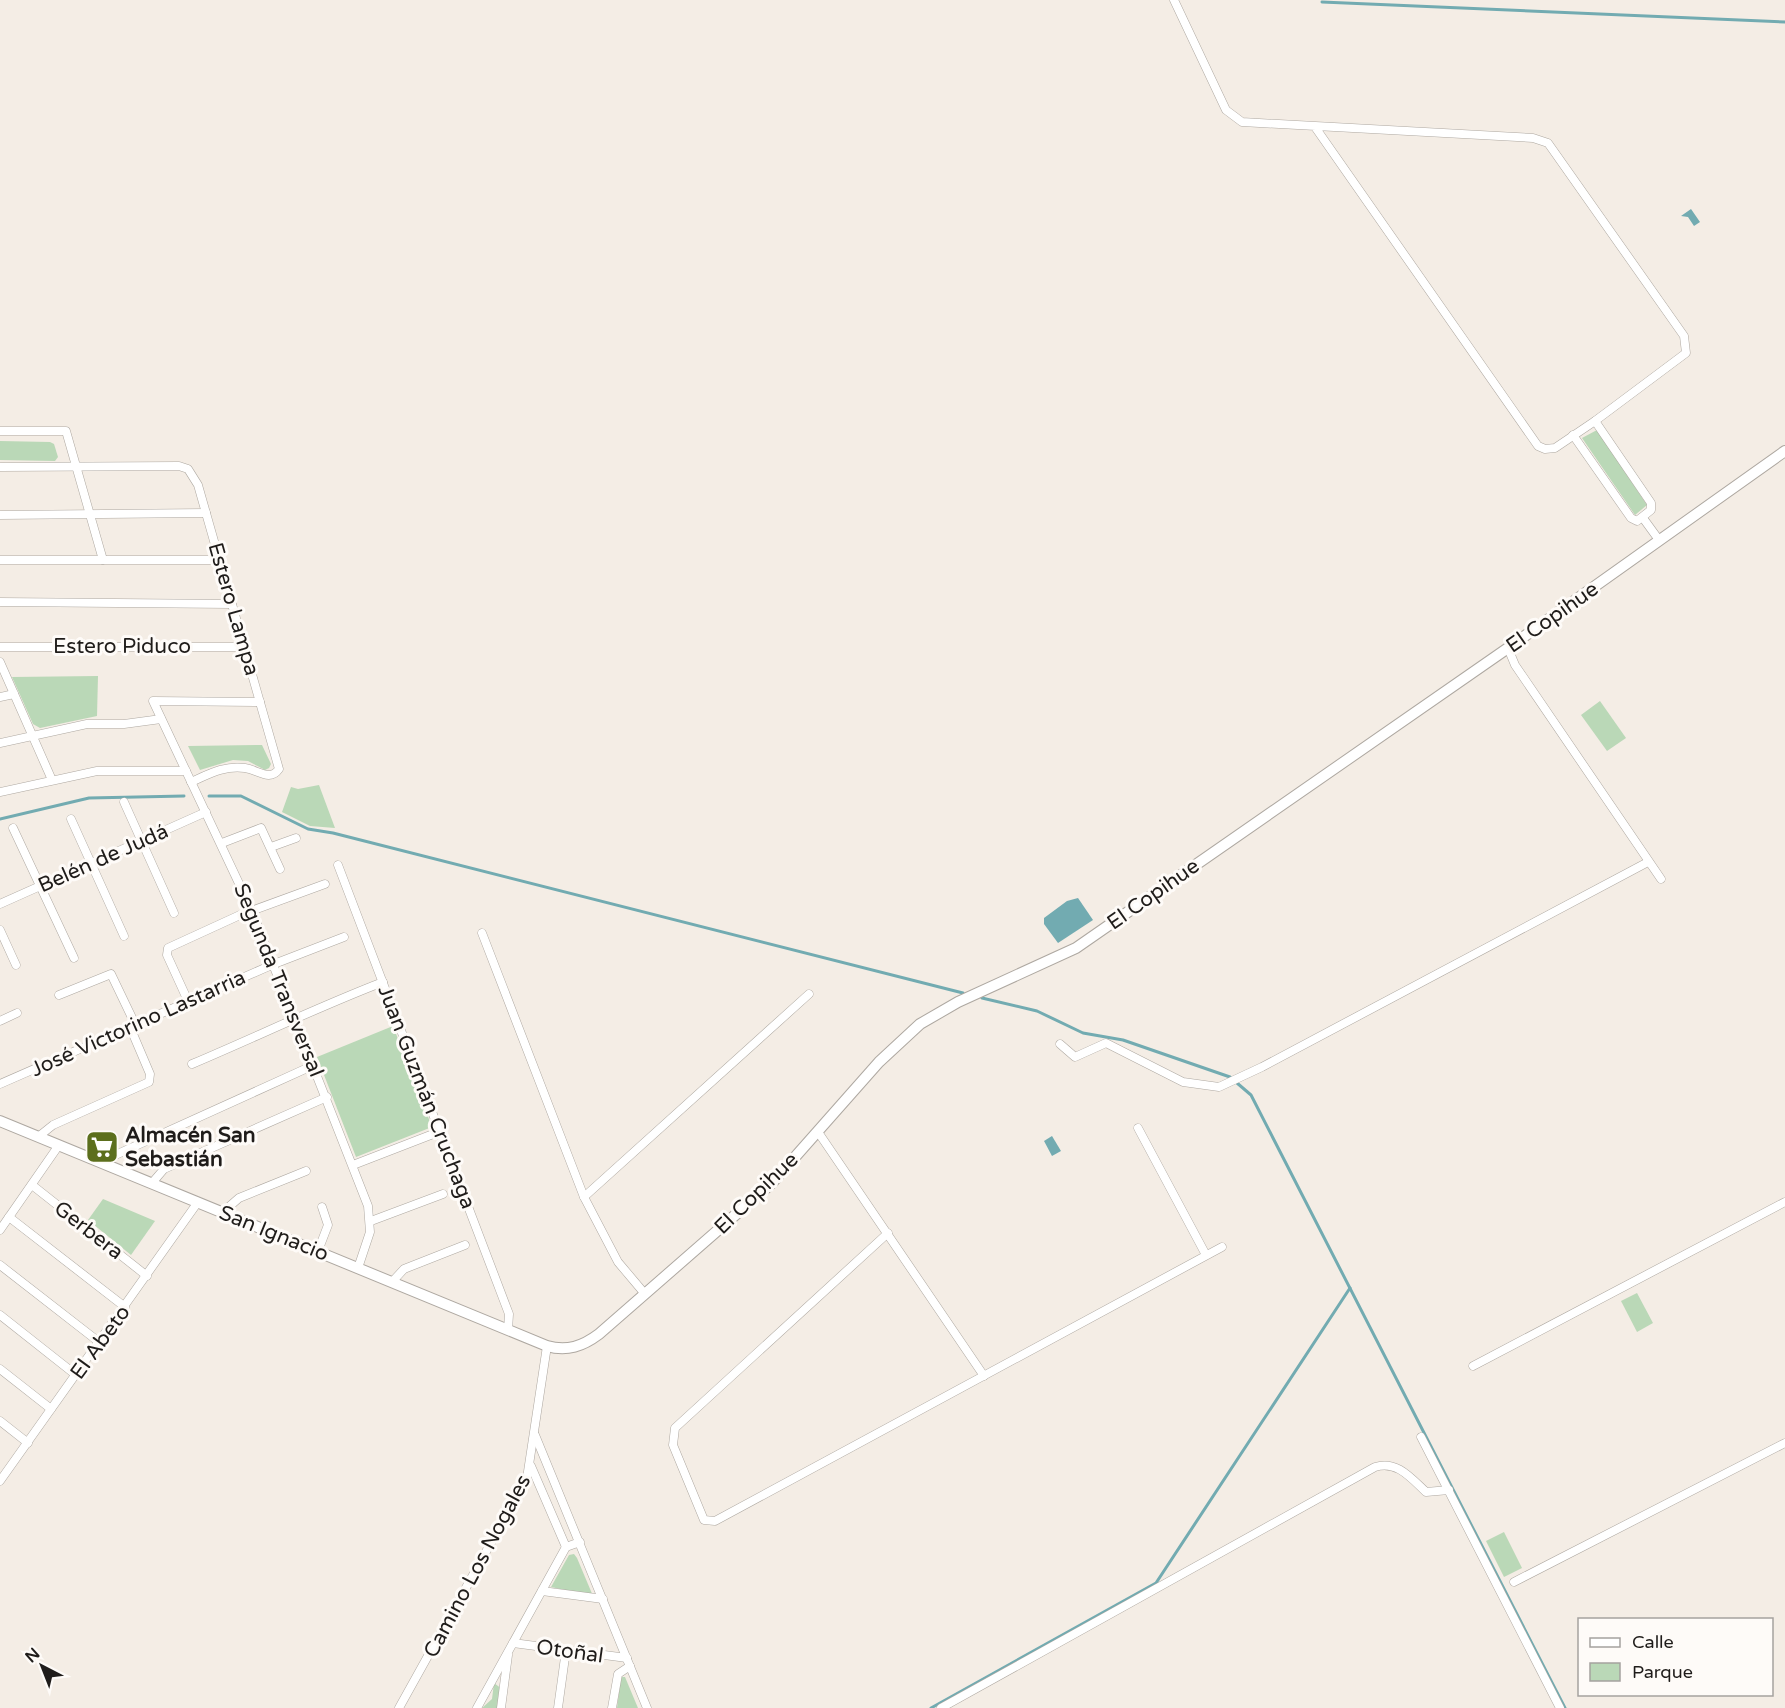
<svg xmlns="http://www.w3.org/2000/svg" width="1785" height="1708" font-family="'Varela Round',sans-serif">
	<style>
		.green { fill: #bad8b7 }
		.water { fill: #72abb1 }
		.lines { fill: none; stroke-linecap: round; stroke-linejoin: round }
		.stream { stroke: #72abb1; stroke-width: 3 }
		.street-casing { stroke: #aea8a1; stroke-width: 9 }
		.secondary-casing { stroke: #aea8a1; stroke-width: 12 }
		.street { stroke: #fff; stroke-width: 8 }
		.secondary { stroke: #fff; stroke-width: 10 }
		.labels { text-anchor: middle; stroke-width: 6; stroke-linejoin: round; paint-order: stroke }
		.street-label { font-size: 21px; fill: #1f1c1a; stroke: #fefbf8 }
		.poi-label { font-size: 21px; font-weight: bold; fill: #1f1c1a; stroke: #fefbf8; text-anchor: start }
	</style>
	<rect width="100%" height="100%" fill="#f4ede5"/>
	<g class="green">
		<path d="M 1597,430 L 1647,505 L 1635,515 L 1582,438 Z"/>
		<path d="M 0,441 L 50,442 L 54,444 L 58,457 L 55,461 L 0,460 Z"/>
		<path d="M 98,676 L 97,716 L 40,728 L 33,724 L 12,677 Z"/>
		<path d="M 1600,701 L 1626,738 L 1607,751 L 1581,715 Z"/>
		<path d="M 262,745 L 271,764 L 269,768 L 265,770 L 248,761 L 233,760 L 200,770 L 188,746 Z"/>
		<path d="M 319,785 L 335,828 L 310,826 L 282,812 L 291,787 L 298,789 Z"/>
		<path d="M 393,1026 L 432,1127 L 356,1157 L 317,1057 Z"/>
		<path d="M 103,1199 L 155,1221 L 131,1255 L 88,1220 Z"/>
		<path d="M 1637,1293 L 1653,1323 L 1637,1332 L 1621,1301 Z"/>
		<path d="M 1504,1532 L 1522,1568 L 1504,1577 L 1486,1541 Z"/>
		<path d="M 574,1554 L 577,1558 L 593,1596 L 551,1587 L 569,1555 Z"/>
		<path d="M 621,1677 L 625,1677 L 638,1708 L 617,1708 Z"/>
		<path d="M 494,1683 L 502,1689 L 499,1708 L 482,1708 L 492,1699 Z"/>
	</g>
	<g class="water">
		<path d="M 1691,209 L 1700,222 L 1694,226 L 1688,217 L 1681,216 Z"/>
		<path d="M 1078,898 L 1093,920 L 1058,943 L 1044,924 L 1044,918 L 1067,901 Z"/>
		<path d="M 1052,1136 L 1061,1151 L 1052,1156 L 1044,1141 Z"/>
	</g>
	<g class="lines">
		<g class="stream">
			<path d="M 1322,2 L 1785,22"/>
			<path d="M 209,796 L 241,796 L 308,829 L 333,833 L 963,993"/>
			<path d="M 0,819 L 89,798 L 184,796"/>
			<path d="M 982,998 L 1037,1011 L 1083,1033 L 1123,1040 L 1230,1077 L 1251,1095 L 1565,1708"/>
			<path d="M 931,1708 L 1156,1583 L 1350,1288"/>
		</g>
		<g class="street-casing">
			<g id="street">
				<path d="M 1174,0 L 1226,110 L 1242,122 L 1533,138 L 1548,143 L 1684,336 L 1686,353 L 1595,421 L 1555,448 L 1545,449 L 1538,446 L 1315,127"/>
				<path d="M 0,431 L 66,431 L 103,560"/>
				<path d="M 1573,435 L 1631,518 L 1637,521 L 1651,510 L 1651,503 L 1595,421"/>
				<path d="M 0,467 L 179,466 L 188,469 L 198,485 L 279,769 C 270,782 258,770 245,768 C 225,765 209,774 191,782"/>
				<path d="M 0,515 L 206,513"/>
				<path d="M 1643,518 L 1659,540"/>
				<path d="M 0,560 L 220,560"/>
				<path d="M 0,602 L 232,604"/>
				<path d="M 0,647 L 244,647"/>
				<path d="M 1508,648 L 1515,665 L 1661,879"/>
				<path d="M 0,662 L 52,780"/>
				<path d="M 0,697 L 14,694"/>
				<path d="M 260,702 L 153,701 L 252,911 L 368,1206 L 370,1232 L 358,1268"/>
				<path d="M 0,743 L 87,724 L 124,724 L 161,719"/>
				<path d="M 0,792 L 97,771 L 186,771"/>
				<path d="M 124,802 L 174,913"/>
				<path d="M 71,819 L 124,936"/>
				<path d="M 13,828 L 74,958"/>
				<path d="M 222,843 L 261,828 L 280,869"/>
				<path d="M 271,847 L 296,838"/>
				<path d="M 338,865 L 509,1314 L 508,1330"/>
				<path d="M 0,904 L 206,812"/>
				<path d="M 0,930 L 16,965"/>
				<path d="M 482,933 L 584,1197 L 618,1262 L 645,1294"/>
				<path d="M 59,995 L 111,974 L 135,1024"/>
				<path d="M 188,1001 L 167,955 L 168,948 L 240,915 L 325,884"/>
				<path d="M 0,1021 L 17,1013"/>
				<path d="M 1060,1044 L 1075,1057 L 1106,1043 L 1183,1082 L 1219,1087 L 1262,1067 L 1648,862"/>
				<path d="M 192,1064 C 256,1037 318,1007 383,982"/>
				<path d="M 0,1084 L 274,964 L 344,937"/>
				<path d="M 1138,1128 L 1206,1255"/>
				<path d="M 818,1132 L 984,1376"/>
				<path d="M 38,1137 L 53,1125 L 149,1082 L 150,1074 L 130,1027"/>
				<path d="M 100,1162 L 314,1065"/>
				<path d="M 353,1165 L 441,1131"/>
				<path d="M 152,1183 L 164,1169 L 327,1097"/>
				<path d="M 32,1185 L 147,1276"/>
				<path d="M 584,1197 L 809,994"/>
				<path d="M 223,1212 L 239,1198 L 306,1171"/>
				<path d="M 9,1217 L 125,1307"/>
				<path d="M 371,1221 L 443,1194"/>
				<path d="M 0,1230 L 59,1145"/>
				<path d="M 888,1233 L 675,1428 L 673,1445 L 704,1520 L 715,1521 L 1222,1247"/>
				<path d="M 318,1251 L 328,1225 L 322,1207"/>
				<path d="M 0,1265 L 99,1342"/>
				<path d="M 392,1282 L 404,1269 L 465,1245"/>
				<path d="M 0,1315 L 76,1375"/>
				<path d="M 1473,1366 L 1785,1202"/>
				<path d="M 0,1369 L 51,1409"/>
				<path d="M 0,1421 L 28,1443"/>
				<path d="M 535,1435 L 647,1708"/>
				<path d="M 1421,1437 L 1560,1708"/>
				<path d="M 531,1466 L 566,1547"/>
				<path d="M 0,1481 L 198,1202"/>
				<path d="M 1514,1582 L 1785,1443"/>
				<path d="M 542,1591 L 603,1599"/>
				<path d="M 513,1643 L 627,1658"/>
				<path d="M 399,1708 L 527,1478 L 547,1346"/>
				<path d="M 477,1708 L 566,1547 L 580,1542"/>
				<path d="M 501,1708 L 508,1655"/>
				<path d="M 558,1708 L 566,1650"/>
				<path d="M 612,1708 L 618,1674 L 630,1666"/>
				<path d="M 941,1708 L 1375,1467 C 1397,1460 1411,1478 1426,1492 L 1449,1490"/>
			</g>
		</g>
		<g class="secondary-casing">
			<path id="secondary" d="M 0,1121 L 547,1346 C 567,1352 583,1346 599,1334 L 772,1183 L 879,1062 L 920,1024 L 958,1002 L 1076,948 L 1508,648 L 1785,451"/>
		</g>
		<use href="#street" class="street"/>
		<use href="#secondary" class="secondary"/>
	</g>
	<defs>
		<g id="supermarket-square" transform="scale(1.725)"><rect x="-9" y="-9" width="18" height="18" rx="4" fill="#5c6f1d" stroke="#fefbf8"/><path d="M-6-5.5h2.5l.6 2H6L4.5 2H-2.5L-4.4-4H-6ZM-1.5 3.2a1.3 1.3 0 1 0 .1 0ZM3 3.2a1.3 1.3 0 1 0 .1 0Z" fill="#fff"/></g>
	</defs>
	<g fill-rule="evenodd">
		<use href="#supermarket-square" x="102" y="1147"/>
	</g>
	<g class="labels">
		<g class="street-label">
			<text transform="translate(234 609) rotate(74)" y="7">Estero Lampa</text>
			<text transform="translate(1552 617) rotate(-35)" y="7">El Copihue</text>
			<text x="122" y="653">Estero Piduco</text>
			<text transform="translate(103 858) rotate(-24)" y="7">Belén de Judá</text>
			<text transform="translate(1153 894) rotate(-35)" y="7">El Copihue</text>
			<text transform="translate(279 980) rotate(68)" y="7">Segunda Transversal</text>
			<text transform="translate(138 1023) rotate(-24)" y="7">José Victorino Lastarria</text>
			<text transform="translate(427 1097) rotate(69)" y="7">Juan Guzmán Cruchaga</text>
			<text transform="translate(756 1193) rotate(-44)" y="7">El Copihue</text>
			<text transform="translate(89 1230) rotate(38)" y="7">Gerbera</text>
			<text transform="translate(274 1233) rotate(22)" y="7">San Ignacio</text>
			<text transform="translate(100 1342) rotate(-54)" y="7">El Abeto</text>
			<text transform="translate(477 1566) rotate(-62)" y="7">Camino Los Nogales</text>
			<text transform="translate(570 1651) rotate(8)" y="7">Otoñal</text>
		</g>
		<g class="poi-label">
			<text x="125" y="1142">Almacén San<tspan x="125" dy="24">Sebastián</tspan></text>
		</g>
	</g>
	<rect x="1578" y="1618" width="195" height="78" fill="#fefbf8" stroke="#a5a29f" stroke-width="1.5"/>
	<rect x="1590" y="1638" width="30" height="9" fill="#ffffff" stroke="#a5a29f" stroke-width="1.5"/>
	<text x="1632" y="1648" font-size="18" fill="#1f1c1a">Calle</text>
	<rect x="1590" y="1663" width="30" height="18" fill="#bad8b7" stroke="#a5a29f" stroke-width="1.5"/>
	<text x="1632" y="1678" font-size="18" fill="#1f1c1a">Parque</text>
	<g transform="translate(42 1666) rotate(318)" stroke="#fefbf8" stroke-width="4.5" paint-order="stroke">
	<path d="M0-4.5L10 22L0 15L-10 22Z" fill="#1f1c1a"/>
	<text y="-9" font-size="16" font-weight="bold" text-anchor="middle" fill="#1f1c1a">N</text>
	</g>
</svg>
